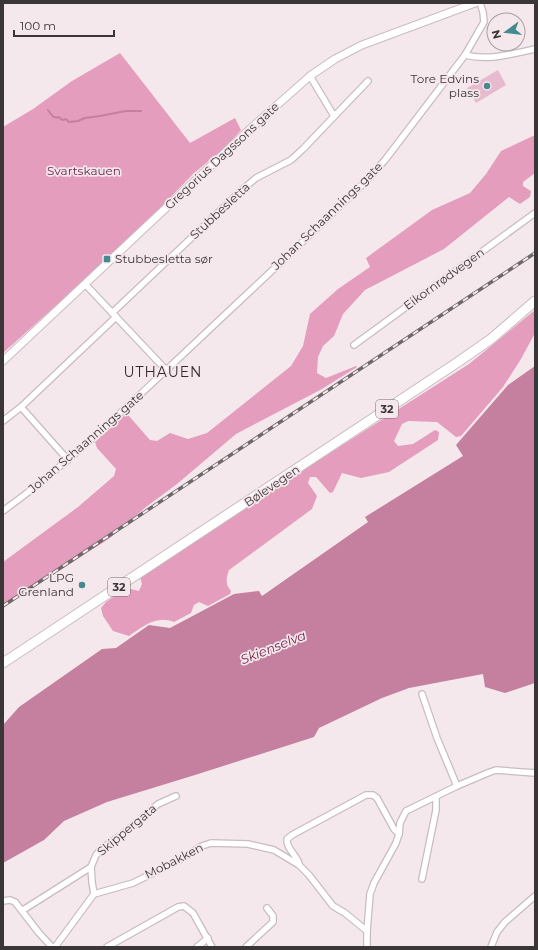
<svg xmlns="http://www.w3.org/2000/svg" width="538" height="950" font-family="Montserrat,sans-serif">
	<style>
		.green { fill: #e7bacd }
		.forest { fill: #e49dbc }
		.water { fill: #c4809e }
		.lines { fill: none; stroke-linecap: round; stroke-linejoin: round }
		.stream { stroke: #c4809e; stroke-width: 2 }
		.minor-casing { stroke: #c9bcc1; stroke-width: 8 }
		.tertiary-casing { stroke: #c9bcc1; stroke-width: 9 }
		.primary-casing { stroke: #c9bcc1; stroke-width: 11 }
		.minor { stroke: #fff; stroke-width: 5.5 }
		.tertiary { stroke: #fff; stroke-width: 7 }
		.primary { stroke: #fff; stroke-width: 9 }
		.rail-casing { stroke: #6f686b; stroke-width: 3.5 }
		.rail { stroke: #f5e8ed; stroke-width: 2; stroke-dasharray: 6; stroke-linecap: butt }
		.poi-dot { fill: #438b90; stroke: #f5e8ed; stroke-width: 1.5 }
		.labels { text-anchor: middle; stroke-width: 3.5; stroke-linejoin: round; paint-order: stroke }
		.shield { fill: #f5e8ed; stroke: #726b6e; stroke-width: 1 }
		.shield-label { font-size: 11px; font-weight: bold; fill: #3a3537 }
		.poi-label { font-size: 12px; fill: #3a3537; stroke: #f5e8ed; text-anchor: end }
		.street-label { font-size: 12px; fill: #3a3537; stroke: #f5e8ed }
		.park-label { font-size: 12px; fill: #74224e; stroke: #f5e8ed }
		.water-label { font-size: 13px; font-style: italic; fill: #74234e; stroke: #f5e8ed }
		.quarter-label { font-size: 14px; letter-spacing: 1px; fill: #342a2e; stroke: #f5e8ed }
	</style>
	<rect width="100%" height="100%" fill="#f5e8ed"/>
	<path class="green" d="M 498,70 L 506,85 L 476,103 L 467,88 Z"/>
	<g class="forest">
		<path d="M 120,53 L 190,143 L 235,118 L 241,130 L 226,147 L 194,173 L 158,210 L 80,284 L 3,353 L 3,127 L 33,109 L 72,81 Z"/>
		<path d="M 535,135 L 535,173 L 523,182 L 523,186 L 531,191 L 530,197 L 520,204 L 509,197 L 444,249 L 365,290 L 343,314 L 334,336 L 323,346 L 318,357 L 317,373 L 326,378 L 356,366 L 357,367 L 322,389 L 236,434 L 177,484 L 146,507 L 110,538 L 3,607 L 3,562 L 78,507 L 114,476 L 116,469 L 97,448 L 95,442 L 124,416 L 129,416 L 150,440 L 157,441 L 170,433 L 188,439 L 207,433 L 291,366 L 303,346 L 310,314 L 338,289 L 370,267 L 366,258 L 432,210 L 470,193 L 486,174 L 501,151 Z"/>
		<path d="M 535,310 L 535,333 L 521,359 L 503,387 L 461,436 L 456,437 L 437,422 L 408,421 L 402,424 L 394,441 L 398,446 L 413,444 L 435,430 L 439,432 L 438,440 L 389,472 L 361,478 L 342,473 L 333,492 L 330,493 L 316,477 L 310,477 L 308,483 L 317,496 L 312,509 L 229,570 C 226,579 225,584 231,591 L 230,594 L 208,606 L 199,602 L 194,605 L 191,613 L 174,622 C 157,615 143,626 129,636 L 113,631 L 103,616 L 101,608 L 106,602 L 126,588 L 139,591 L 142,584 L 140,577 L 222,522 L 469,364 Z"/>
	</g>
	<path class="water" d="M 535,366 L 535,683 L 505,693 L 485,687 L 483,674 L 409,688 L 382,698 L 319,728 L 314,737 L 195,775 L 107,802 L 64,821 L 44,840 L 3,863 L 3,725 L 19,707 L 102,649 L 116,648 L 149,625 L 170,628 L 234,594 L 259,591 L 262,596 L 368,522 L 365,517 L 463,456 L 456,445 L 508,385 Z"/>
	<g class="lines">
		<path class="stream" d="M 48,110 C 51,114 53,119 59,117 L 62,120 L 66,119 L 69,122 L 78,121 L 85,118 L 100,116 L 126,111 L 141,111"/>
		<g class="minor-casing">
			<g id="minor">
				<path d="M 465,55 C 488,61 512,54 535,49"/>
				<path d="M 310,76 L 334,116"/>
				<path d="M 85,284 L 166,370"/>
				<path d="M 112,313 L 243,189 L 256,178 L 291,160 L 303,149 L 368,81"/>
				<path d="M 354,345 L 535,213"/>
				<path d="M 21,407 L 68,460"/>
				<path d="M 3,421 L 21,407 L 116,317"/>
				<path d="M 3,511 C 72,461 133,401 195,343 C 253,288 312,234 369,178 L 385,160 L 465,55 L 484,22 L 483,12 L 480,3"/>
				<path d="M 422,694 L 437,738 L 457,786"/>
				<path d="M 299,864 C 297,855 286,849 287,839 L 292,835 L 366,795 L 373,795 L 377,798 L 394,829 L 399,834"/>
				<path d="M 422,879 L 436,810 L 436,797"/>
				<path d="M 94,894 L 133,883 L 179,860 L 202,846 L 211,843 L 248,844 L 274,850 L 299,865 L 309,875 L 333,906 L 345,913 L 367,931"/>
				<path d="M 3,901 L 10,900 L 15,902 L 39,933 L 52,947"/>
				<path d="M 23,910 L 91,867 L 96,855 L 101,849 L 124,833 L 158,804 L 176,796"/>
				<path d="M 55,947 L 94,894 L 92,882 L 91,867"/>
				<path d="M 107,947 L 178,907 L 184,906 L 193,913 L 212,947"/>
				<path d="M 197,947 L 208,938"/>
				<path d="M 246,947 L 273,922 L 273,916 L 267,908"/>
				<path d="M 367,947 L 367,931 L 370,894 L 374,883 L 396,843 L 399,834 L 400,823 L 406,811 L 457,786 L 490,772 L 496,770 L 535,773"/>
				<path d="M 491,947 L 497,932 L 505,922 L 535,896"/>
			</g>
		</g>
		<g class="tertiary-casing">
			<path id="tertiary" d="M 3,361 L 250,129 L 310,76 L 335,59 L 362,45 L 475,3"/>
		</g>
		<g class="primary-casing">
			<path id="primary" d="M 3,663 L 458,362 L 491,339 L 535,301"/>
		</g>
		<use href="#minor" class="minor"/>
		<use href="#tertiary" class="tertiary"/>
		<use href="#primary" class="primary"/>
		<g class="rail-casing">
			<path id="rail" d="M 3,606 L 535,253"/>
		</g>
		<use href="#rail" class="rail"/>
	</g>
	<g class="poi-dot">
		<circle cx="487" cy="86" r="4"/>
		<rect x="103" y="255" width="8" height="8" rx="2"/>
		<circle cx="82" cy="585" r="4"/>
	</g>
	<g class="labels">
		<g class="shield">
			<rect x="376" y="400" width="22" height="18" rx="3"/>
			<rect x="108" y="578" width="22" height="18" rx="3"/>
		</g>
		<g class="shield-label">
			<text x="387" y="413">32</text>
			<text x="119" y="591">32</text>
		</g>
		<g class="poi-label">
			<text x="479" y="83">Tore Edvins<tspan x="479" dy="14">plass</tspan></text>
			<text x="115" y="263" text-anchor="start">Stubbesletta sør</text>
			<text x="74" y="582">LPG<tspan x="74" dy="14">Grenland</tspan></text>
		</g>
		<g class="street-label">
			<text transform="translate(222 156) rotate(-43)" y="4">Gregorius Dagssons gate</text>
			<text transform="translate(220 211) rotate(-43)" y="4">Stubbesletta</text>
			<text transform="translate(327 216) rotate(-44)" y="4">Johan Schaannings gate</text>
			<text transform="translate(444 279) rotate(-36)" y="4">Eikornrødvegen</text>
			<text transform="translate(86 442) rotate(-41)" y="4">Johan Schaannings gate</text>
			<text transform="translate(272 486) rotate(-34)" y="4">Bølevegen</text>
			<text transform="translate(127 830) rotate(-40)" y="4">Skippergata</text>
			<text transform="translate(174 861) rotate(-27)" y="4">Mobakken</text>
		</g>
		<g class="park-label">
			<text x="84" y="175">Svartskauen</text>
		</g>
		<g class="water-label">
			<text transform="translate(273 647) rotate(-22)" y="5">Skienselva</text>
		</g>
		<g class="quarter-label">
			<text x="163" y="377">UTHAUEN</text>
		</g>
	</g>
	<rect width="538" height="950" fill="none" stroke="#3a3537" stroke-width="8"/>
	<g transform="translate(506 32) rotate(255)"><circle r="19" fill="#f5e8ed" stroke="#aaa0a4"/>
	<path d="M0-3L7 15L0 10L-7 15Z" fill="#438b90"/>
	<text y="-6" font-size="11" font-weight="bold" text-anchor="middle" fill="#3a3537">N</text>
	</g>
	<path d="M14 30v6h100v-6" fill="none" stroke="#3a3537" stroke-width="2"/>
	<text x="20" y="30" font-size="12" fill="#3a3537" stroke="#f5e8ed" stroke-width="3" paint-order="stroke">100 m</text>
</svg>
